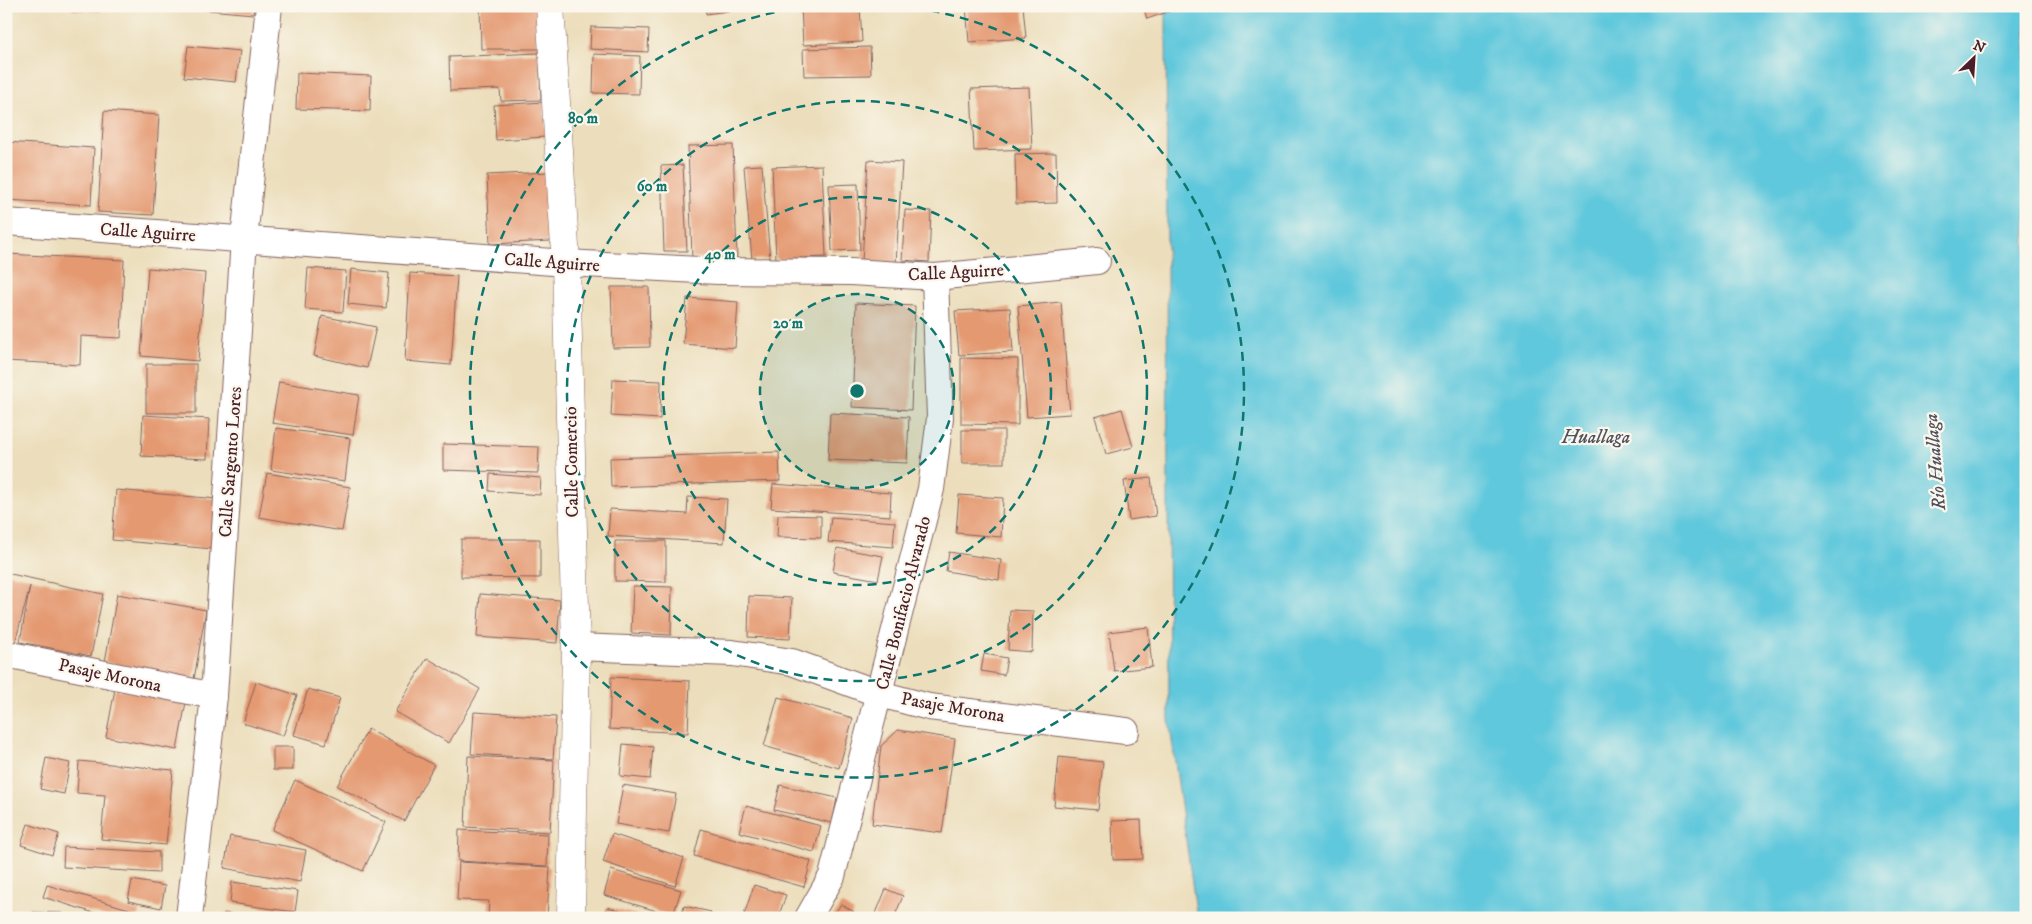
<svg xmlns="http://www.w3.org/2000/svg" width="2032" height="924" font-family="'IM FELL DW Pica',serif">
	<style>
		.water { fill: #60c8dc; stroke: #557484 }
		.building { fill: #e49971 }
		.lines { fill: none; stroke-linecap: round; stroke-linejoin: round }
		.minor-casing { stroke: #83625e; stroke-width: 28 }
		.tertiary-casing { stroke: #83625e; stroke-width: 29 }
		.minor { stroke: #fff; stroke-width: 26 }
		.tertiary { stroke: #fff; stroke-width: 28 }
		.ring { fill: none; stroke: #0f766e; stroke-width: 2.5; stroke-dasharray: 9 6 }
		.labels { text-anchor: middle; stroke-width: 4.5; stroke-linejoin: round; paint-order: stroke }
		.street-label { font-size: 18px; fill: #4a1f2b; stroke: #fbf7ec }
		.water-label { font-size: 19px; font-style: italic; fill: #515260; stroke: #fbf7ec }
		.centre { fill: #0f766e; stroke: #fbf7ec; stroke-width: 2.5 }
		.ring-label { font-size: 15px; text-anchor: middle; font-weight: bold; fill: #0f766e; stroke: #fbf7ec; stroke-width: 4.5; stroke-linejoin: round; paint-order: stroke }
	</style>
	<rect width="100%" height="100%" fill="#fbf7ec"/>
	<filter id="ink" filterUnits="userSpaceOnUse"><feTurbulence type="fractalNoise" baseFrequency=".02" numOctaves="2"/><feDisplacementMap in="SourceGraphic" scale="10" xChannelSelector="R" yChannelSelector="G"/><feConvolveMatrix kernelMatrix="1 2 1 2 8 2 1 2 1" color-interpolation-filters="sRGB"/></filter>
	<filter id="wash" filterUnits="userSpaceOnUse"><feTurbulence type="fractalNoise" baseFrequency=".0096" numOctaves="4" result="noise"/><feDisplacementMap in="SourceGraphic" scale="20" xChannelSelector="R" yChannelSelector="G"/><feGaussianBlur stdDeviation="1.12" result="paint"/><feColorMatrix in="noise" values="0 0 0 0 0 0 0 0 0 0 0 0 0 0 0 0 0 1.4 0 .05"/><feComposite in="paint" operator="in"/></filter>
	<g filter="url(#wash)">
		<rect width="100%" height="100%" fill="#ecdebc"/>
		<path class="water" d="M 1166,6 L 2026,6 L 2026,918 L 1197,918 L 1169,719 Z"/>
		<g id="blocks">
			<g class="building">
				<path d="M 73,6 L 101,6 L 100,11 L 72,10 Z"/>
				<path d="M 164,6 L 254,6 L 253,14 Z"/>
				<path d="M 480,6 L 543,6 L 543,49 L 481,49 Z"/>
				<path d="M 705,6 L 740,6 L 740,9 L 706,14 Z"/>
				<path d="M 823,6 L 860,6 L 862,42 L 803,45 L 801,7 Z"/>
				<path d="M 966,6 L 1023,6 L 1026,38 L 969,42 Z"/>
				<path d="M 1143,6 L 1172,6 L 1173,10 L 1147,19 Z"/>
				<path d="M 591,27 L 649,29 L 648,52 L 590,49 Z"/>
				<path d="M 188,46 L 240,51 L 236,82 L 184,77 Z"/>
				<path d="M 870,47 L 871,75 L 804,76 L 803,49 Z"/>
				<path d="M 539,53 L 541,100 L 501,101 L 500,89 L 450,91 L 449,57 Z"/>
				<path d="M 594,54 L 640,56 L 639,94 L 593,93 Z"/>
				<path d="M 297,73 L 371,76 L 370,111 L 296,109 Z"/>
				<path d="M 1029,87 L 1032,149 L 974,151 L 971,89 Z"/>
				<path d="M 544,102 L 546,137 L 496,140 L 494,105 Z"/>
				<path d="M 104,111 L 159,115 L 153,215 L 98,212 Z"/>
				<path d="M 6,142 L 94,148 L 91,205 L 6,200 Z"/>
				<path d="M 733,145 L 737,256 L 692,258 L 688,146 Z"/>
				<path d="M 1056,153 L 1057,203 L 1016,204 L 1015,154 Z"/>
				<path d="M 868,160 L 902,162 L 896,264 L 862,262 Z"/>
				<path d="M 683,165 L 687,251 L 664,251 L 661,166 Z"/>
				<path d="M 762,165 L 770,259 L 752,260 L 744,166 Z"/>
				<path d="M 822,165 L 826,257 L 776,259 L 772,167 Z"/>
				<path d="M 548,172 L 551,241 L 490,244 L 487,175 Z"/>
				<path d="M 858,184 L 860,250 L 832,251 L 829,185 Z"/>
				<path d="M 905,210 L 931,211 L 929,262 L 902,260 Z"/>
				<path d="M 6,254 L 124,260 L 121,338 L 81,336 L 80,365 L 6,361 Z"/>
				<path d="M 148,268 L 205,273 L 198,361 L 141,356 Z"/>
				<path d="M 308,268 L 346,271 L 343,312 L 305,309 Z"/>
				<path d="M 351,269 L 389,273 L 386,308 L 348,304 Z"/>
				<path d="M 410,273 L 457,276 L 451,365 L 405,361 Z"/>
				<path d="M 611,287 L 649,287 L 650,347 L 613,348 Z"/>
				<path d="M 687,298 L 738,302 L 735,348 L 683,344 Z"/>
				<path d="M 1061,302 L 1070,414 L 1027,417 L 1018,306 Z"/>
				<path d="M 856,303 L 915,306 L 911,410 L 852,407 Z"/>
				<path d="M 1010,308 L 1013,352 L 959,355 L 955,311 Z"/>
				<path d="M 322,316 L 376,327 L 367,368 L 314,356 Z"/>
				<path d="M 961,358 L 1018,359 L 1018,425 L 961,424 Z"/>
				<rect x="146" y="364" width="50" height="49"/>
				<path d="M 613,379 L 661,381 L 660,419 L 611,416 Z"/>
				<path d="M 279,382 L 359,395 L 353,435 L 272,423 Z"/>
				<path d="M 1122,409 L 1133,447 L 1106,454 L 1095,417 Z"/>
				<path d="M 830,413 L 909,417 L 907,463 L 828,460 Z"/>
				<path d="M 143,415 L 209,419 L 207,459 L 141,456 Z"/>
				<path d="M 276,428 L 350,438 L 345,481 L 271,470 Z"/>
				<rect x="962" y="430" width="42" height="33"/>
				<path d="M 443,444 L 539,447 L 538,473 L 443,470 Z"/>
				<path d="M 779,452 L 780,481 L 611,487 L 610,458 Z"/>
				<path d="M 267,473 L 350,487 L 342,531 L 259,517 Z"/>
				<path d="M 490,474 L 541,478 L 540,495 L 489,491 Z"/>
				<path d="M 1151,478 L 1156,516 L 1129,520 L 1124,481 Z"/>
				<path d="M 773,484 L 891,493 L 890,516 L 771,508 Z"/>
				<path d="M 116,490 L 218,499 L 213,549 L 112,540 Z"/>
				<path d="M 959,495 L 1003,498 L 1001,537 L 956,533 Z"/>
				<path d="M 688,497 L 727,499 L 724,543 L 608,536 L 610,509 L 687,514 Z"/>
				<path d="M 778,515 L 821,516 L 821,538 L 777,537 Z"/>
				<path d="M 831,517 L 895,522 L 893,547 L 828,542 Z"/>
				<path d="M 461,539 L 540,539 L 540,578 L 461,577 Z"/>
				<path d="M 615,541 L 666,541 L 666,582 L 615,581 Z"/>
				<path d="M 837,548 L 883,556 L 878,580 L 833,572 Z"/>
				<path d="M 949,552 L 1001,560 L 999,580 L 946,571 Z"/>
				<path d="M 6,573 L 103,594 L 91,656 L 20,642 L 30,586 L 15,643 L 6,641 Z"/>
				<path d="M 633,586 L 672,587 L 671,635 L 631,633 Z"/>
				<path d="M 117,594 L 206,610 L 194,679 L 105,662 Z"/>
				<path d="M 480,594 L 560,600 L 557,643 L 477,637 Z"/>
				<path d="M 749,596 L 792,598 L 790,639 L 748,637 Z"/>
				<path d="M 1010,610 L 1033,611 L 1032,652 L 1008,650 Z"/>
				<path d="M 1148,627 L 1152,667 L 1114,671 L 1109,632 Z"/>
				<path d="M 984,654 L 1007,658 L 1004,675 L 981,671 Z"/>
				<path d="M 427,658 L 480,689 L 449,743 L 395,712 Z"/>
				<path d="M 611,677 L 690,681 L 688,733 L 609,729 Z"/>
				<path d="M 256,682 L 297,695 L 283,736 L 243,723 Z"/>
				<path d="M 115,689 L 186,702 L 177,750 L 106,737 Z"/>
				<path d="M 308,689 L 340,698 L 326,744 L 294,735 Z"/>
				<path d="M 778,697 L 853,718 L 839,768 L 764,746 Z"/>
				<path d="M 474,712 L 556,717 L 553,759 L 471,754 Z"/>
				<path d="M 368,729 L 434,765 L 404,821 L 337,786 Z"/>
				<path d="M 898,730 L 955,739 L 942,833 L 872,824 L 881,746 Z"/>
				<path d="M 623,744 L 653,747 L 650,779 L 620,776 Z"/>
				<rect x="273" y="747" width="20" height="23"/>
				<path d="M 468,756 L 554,760 L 550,832 L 465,827 Z"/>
				<path d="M 1059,757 L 1103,762 L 1098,810 L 1054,806 Z"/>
				<path d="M 46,758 L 70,763 L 64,794 L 40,789 Z"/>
				<path d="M 79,761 L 173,770 L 166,845 L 101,839 L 105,795 L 77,793 Z"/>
				<path d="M 295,780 L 386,822 L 363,871 L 272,830 Z"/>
				<path d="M 623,785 L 676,794 L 669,833 L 616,824 Z"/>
				<path d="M 780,785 L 837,798 L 832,823 L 774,810 Z"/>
				<path d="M 746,806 L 821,826 L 814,852 L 739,832 Z"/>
				<path d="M 1141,820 L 1143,859 L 1113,860 L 1112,821 Z"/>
				<path d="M 28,824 L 59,834 L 52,855 L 21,845 Z"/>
				<path d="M 701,829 L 811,861 L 804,887 L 694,856 Z"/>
				<path d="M 459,830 L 548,834 L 547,866 L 458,861 Z"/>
				<path d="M 612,834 L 684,858 L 675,886 L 603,862 Z"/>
				<path d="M 230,836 L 306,850 L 300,882 L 224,868 Z"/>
				<path d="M 64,847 L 159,852 L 159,873 L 63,867 Z"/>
				<path d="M 459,862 L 550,867 L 547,918 L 488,918 L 489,901 L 457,900 Z"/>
				<path d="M 611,870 L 681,890 L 673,916 L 604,895 Z"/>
				<path d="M 132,880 L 165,886 L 161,908 L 128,901 Z"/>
				<path d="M 232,882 L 298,891 L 295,912 L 230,903 Z"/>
				<path d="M 47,885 L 139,912 L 137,918 L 110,918 L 43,897 Z"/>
				<path d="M 754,885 L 786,895 L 778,918 L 743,918 Z"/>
				<path d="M 886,889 L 903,896 L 894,918 L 874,918 Z"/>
				<path d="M 841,904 L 854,912 L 850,918 L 832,918 Z"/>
				<path d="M 684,906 L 711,912 L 709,918 L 681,918 Z"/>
				<path d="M 607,907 L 644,917 L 644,918 L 604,918 Z"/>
				<path d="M 33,912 L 62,913 L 62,918 L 33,918 Z"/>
				<path d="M 224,913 L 250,917 L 250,918 L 223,918 Z"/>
			</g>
		</g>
	</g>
	<g filter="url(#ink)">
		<use href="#blocks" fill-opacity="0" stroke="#83625e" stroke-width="1"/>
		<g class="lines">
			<g class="minor-casing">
				<g id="minor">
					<path d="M 6,222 L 566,263 L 718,271 L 851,272 L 935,277 L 1097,261"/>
					<path d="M 576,647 L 732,653 L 792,662 L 880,694 L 929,707 L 1126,731"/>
					<path d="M 6,654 L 214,696"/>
					<path d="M 189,918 L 214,696 L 244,239 L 269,6"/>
					<path d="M 808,918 L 832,876 L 931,489 L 940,418 L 935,277"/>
				</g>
			</g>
			<g class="tertiary-casing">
				<path id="tertiary" d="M 550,6 L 566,263 L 576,647 L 571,918"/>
			</g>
			<use href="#minor" class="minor"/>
			<use href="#tertiary" class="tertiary"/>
		</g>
	</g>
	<circle cx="857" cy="391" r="97" fill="#0f766e" fill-opacity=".12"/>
	<g class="ring">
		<circle cx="857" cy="391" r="97"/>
		<circle cx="857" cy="391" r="194"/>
		<circle cx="857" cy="391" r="290"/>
		<path d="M901 6A387 387 0 1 1 813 6"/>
	</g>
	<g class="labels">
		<g class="street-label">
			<text transform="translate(148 232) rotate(4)" y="6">Calle Aguirre</text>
			<text transform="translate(552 262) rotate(4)" y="6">Calle Aguirre</text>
			<text transform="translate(956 272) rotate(-3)" y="6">Calle Aguirre</text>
			<text transform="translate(230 462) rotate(-86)" y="6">Calle Sargento Lores</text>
			<text transform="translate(571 462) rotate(-91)" y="6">Calle Comercio</text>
			<text transform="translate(903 603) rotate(-76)" y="6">Calle Bonifacio Alvarado</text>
			<text transform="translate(110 675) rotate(12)" y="6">Pasaje Morona</text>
			<text transform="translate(953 707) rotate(10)" y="6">Pasaje Morona</text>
		</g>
		<g class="water-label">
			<text x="1596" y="443">Huallaga</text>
			<text transform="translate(1934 462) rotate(-95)" y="7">Río Huallaga</text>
		</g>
	</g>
	<circle cx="857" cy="391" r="8" class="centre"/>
	<g class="ring-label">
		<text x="583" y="123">80 m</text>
		<text x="652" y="191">60 m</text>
		<text x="720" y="259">40 m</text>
		<text x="788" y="328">20 m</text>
	</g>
	<rect width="2032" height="924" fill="none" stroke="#fbf7ec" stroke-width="25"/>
	<g transform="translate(1974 58) rotate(25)" stroke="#fbf7ec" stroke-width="4" paint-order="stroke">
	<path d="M0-4L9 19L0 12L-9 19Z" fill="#4a1f2b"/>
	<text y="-8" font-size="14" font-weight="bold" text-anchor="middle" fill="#4a1f2b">N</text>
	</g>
</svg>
